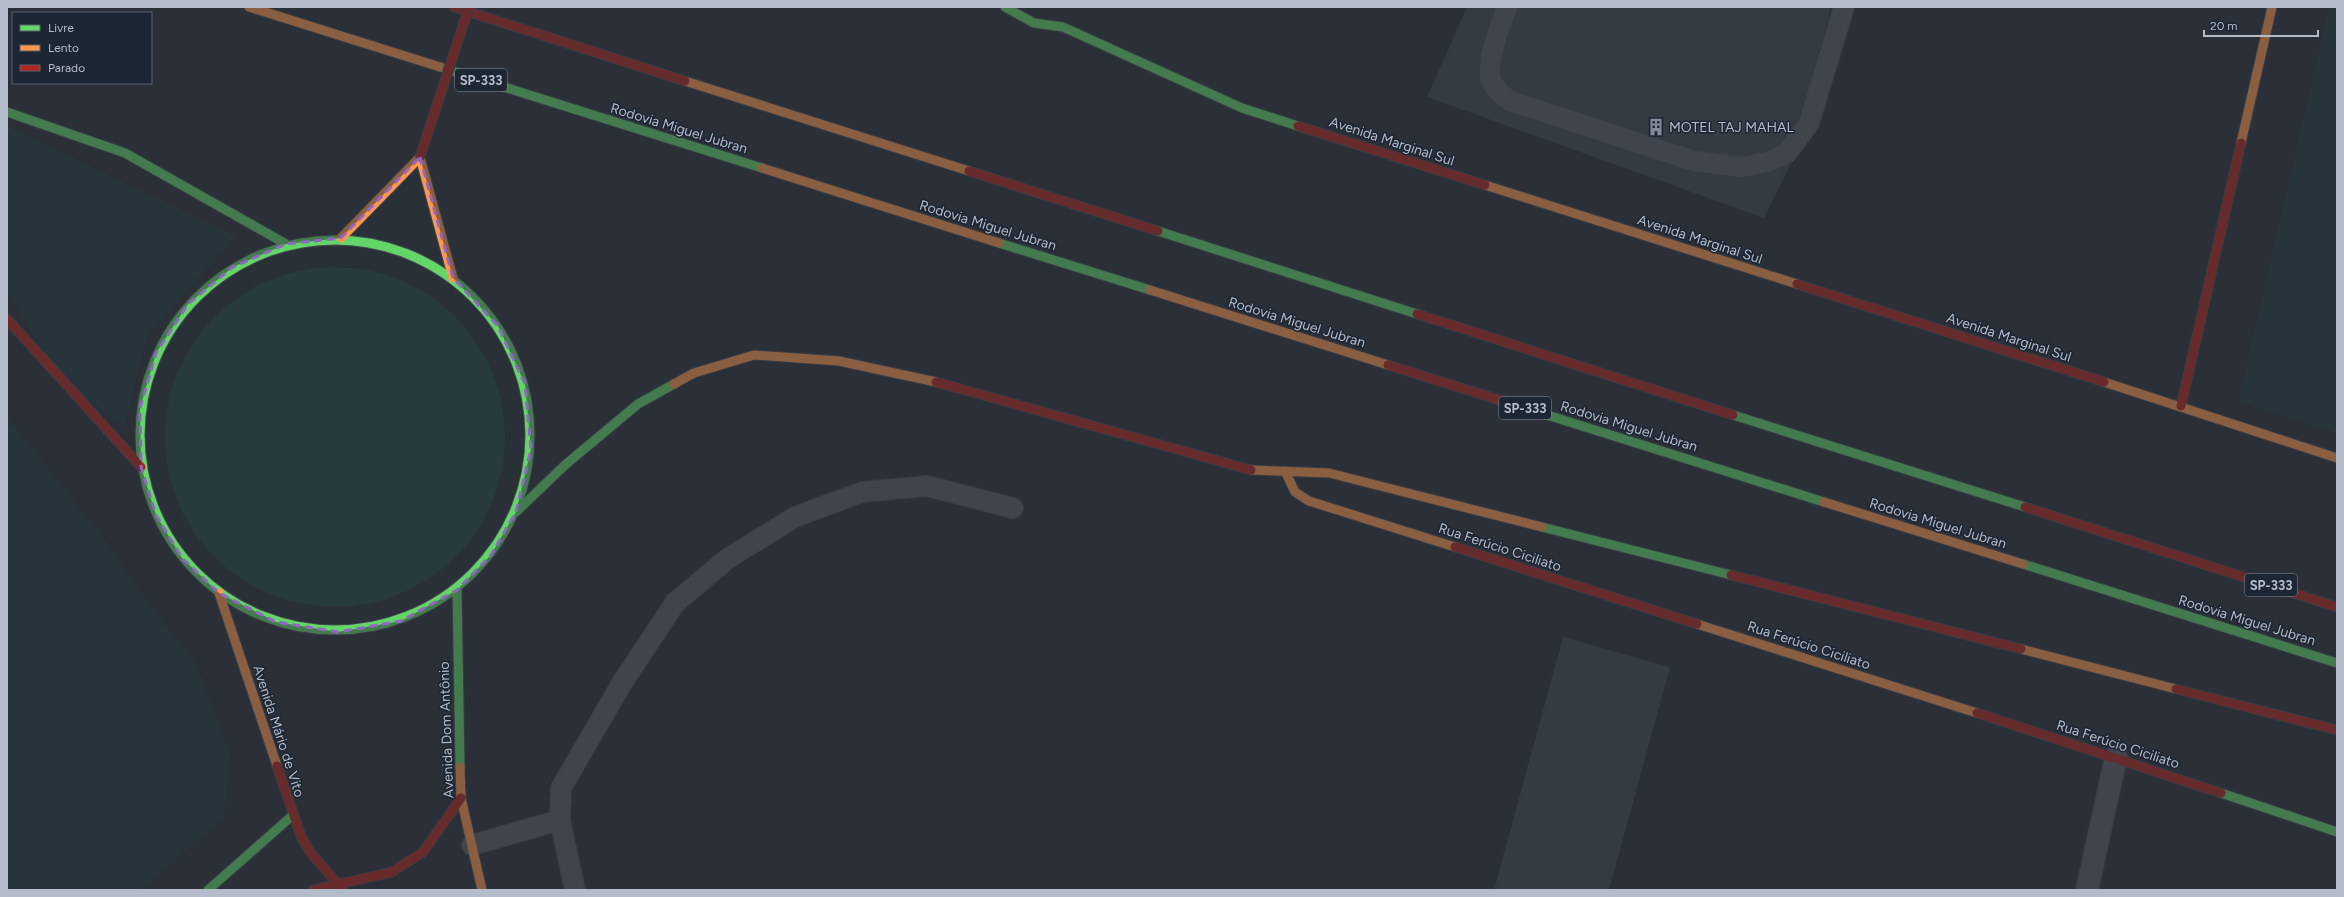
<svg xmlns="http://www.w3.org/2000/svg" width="2344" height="897" font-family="Figtree,sans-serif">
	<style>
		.green { fill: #273a3e }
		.building { fill: #444950 }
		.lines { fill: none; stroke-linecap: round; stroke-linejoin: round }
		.lane-casing { stroke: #484c53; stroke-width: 22 }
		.street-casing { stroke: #484c53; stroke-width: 24 }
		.fast-casing { stroke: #484c53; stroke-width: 11 }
		.slow-casing { stroke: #484c53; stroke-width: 11 }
		.jam-casing { stroke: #484c53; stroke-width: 11 }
		.lane { stroke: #5a5e66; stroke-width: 20 }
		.street { stroke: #5a5e66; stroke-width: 22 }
		.fast { stroke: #63d668; stroke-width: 9 }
		.slow { stroke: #ff974d; stroke-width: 9 }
		.jam { stroke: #b3261e; stroke-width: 9 }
		.jam-bridge-casing { stroke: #484c53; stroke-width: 11; stroke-linecap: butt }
		.jam-bridge { stroke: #b3261e; stroke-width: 9 }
		.marked { fill: none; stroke: #9266c3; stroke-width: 3; stroke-dasharray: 8 5; stroke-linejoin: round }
		.labels { text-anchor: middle; stroke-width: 3; stroke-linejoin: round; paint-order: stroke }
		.shield { fill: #1d2633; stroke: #878f9c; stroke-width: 1 }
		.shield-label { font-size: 13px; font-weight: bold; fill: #b4bcc9 }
		.poi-label { font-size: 14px; fill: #b4bcc9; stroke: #1d2633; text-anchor: start }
		.street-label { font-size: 14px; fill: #b4bcc9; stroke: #1d2633 }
	</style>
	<rect width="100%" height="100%" fill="#2a3038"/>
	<g class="green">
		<path d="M 2329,7 L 2337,7 L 2337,433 L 2238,402 Z"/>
		<path d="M 7,126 L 236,236 L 147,337 L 124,428 L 55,372 L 7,292 Z"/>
		<circle cx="335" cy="437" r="170"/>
		<path d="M 7,416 L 100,534 L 151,606 L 196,663 L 230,755 L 224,818 L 140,890 L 7,890 Z"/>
	</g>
	<g class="building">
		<path d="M 1467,7 L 1831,7 L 1794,157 L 1764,218 L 1427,97 Z"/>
		<path d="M 1563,637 L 1670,667 L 1609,890 L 1494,890 Z"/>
	</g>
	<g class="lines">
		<g class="lane-casing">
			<g id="lane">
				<path d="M 1507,7 C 1501,24 1485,63 1491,80 C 1494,89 1503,95 1510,101 L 1694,161 L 1742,167 L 1768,162 L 1787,153 L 1809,123 L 1844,7"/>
				<path d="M 472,845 L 560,820"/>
				<path d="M 575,890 L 560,820 L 561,788 L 622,683 L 675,603 L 727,559 L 795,517 L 862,492 L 927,486 L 1013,508"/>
			</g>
		</g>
		<g class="street-casing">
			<path id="street" d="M 2087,890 L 2116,757"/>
		</g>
		<g class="fast-casing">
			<g id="fast">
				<path d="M 1005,7 L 1034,23 L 1063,27 L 1242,108 L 1298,126"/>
				<path d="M 440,67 L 762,168"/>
				<path d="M 7,112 L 125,153 L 286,244"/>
				<path d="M 1158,231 L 1417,314"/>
				<circle cx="335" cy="435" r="195"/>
				<path d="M 999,243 L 1150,290"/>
				<path d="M 1544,414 L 1824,502"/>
				<path d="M 1733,415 L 2025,507"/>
				<path d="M 516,512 L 565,465 L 638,404 L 674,384"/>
				<path d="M 1542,527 L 1731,575"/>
				<path d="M 2023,564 L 2337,663"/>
				<path d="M 457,590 L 460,767"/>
				<path d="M 2221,793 L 2337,832"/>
				<path d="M 208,890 L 293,815"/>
			</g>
		</g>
		<g class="slow-casing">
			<g id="slow">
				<path d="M 249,7 L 440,67"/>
				<path d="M 685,81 L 969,171"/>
				<path d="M 2241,143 L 2272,7"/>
				<path d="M 420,157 L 453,278"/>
				<path d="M 762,168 L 999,243"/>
				<path d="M 1485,185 L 1797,284"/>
				<path d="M 341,238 L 420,157"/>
				<path d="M 1150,290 L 1388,365"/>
				<path d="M 2104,382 L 2337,458"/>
				<path d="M 674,384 L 694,373 L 754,355 L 839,361 L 936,382"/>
				<path d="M 1251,470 L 1329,473 L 1542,527"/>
				<path d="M 1285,471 L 1295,492 L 1309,501 L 1455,547"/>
				<path d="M 1824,502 L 2023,564"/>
				<path d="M 219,593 L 277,766"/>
				<path d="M 1697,624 L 1977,713"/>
				<path d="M 2021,649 L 2176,689"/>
				<path d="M 460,767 L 461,798 L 482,890"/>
			</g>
		</g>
		<g class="jam-casing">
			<g id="jam">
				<path d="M 454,7 L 685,81"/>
				<path d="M 1298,126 L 1485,185"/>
				<path d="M 969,171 L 1158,231"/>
				<path d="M 1797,284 L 2104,382"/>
				<path d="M 1417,314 L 1733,415"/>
				<path d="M 7,319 L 141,467"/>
				<path d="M 1388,365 L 1544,414"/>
				<path d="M 936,382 L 1251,470"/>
				<path d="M 2181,406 L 2241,143"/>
				<path d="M 2025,507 L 2337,607"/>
				<path d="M 1455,547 L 1697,624"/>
				<path d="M 1731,575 L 2021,649"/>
				<path d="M 2176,689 L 2337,730"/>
				<path d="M 1977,713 L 2221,793"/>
				<path d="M 277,766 L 301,836 L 310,852 L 343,890"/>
				<path d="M 313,890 L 392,872 L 423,852 L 461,798"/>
			</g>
		</g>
		<use href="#lane" class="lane"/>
		<use href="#street" class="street"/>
		<use href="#fast" class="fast"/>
		<use href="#slow" class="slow"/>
		<use href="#jam" class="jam"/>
		<g class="jam-bridge-casing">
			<path id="jam-bridge" d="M 420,157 L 469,7"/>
		</g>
		<use href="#jam-bridge" class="jam-bridge"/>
	</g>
	<path d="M0 0H2344V897H0ZM 420,157 L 453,278 L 498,326 L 525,384 L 531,449 L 516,512 L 491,555 L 457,590 L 401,621 L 338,632 L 276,622 L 219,593 L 182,558 L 156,515 L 141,467 L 140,408 L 156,353 L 188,304 L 233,267 L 286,244 L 341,238 Z" fill="#2a3038" fill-opacity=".55" fill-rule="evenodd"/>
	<path class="marked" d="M 420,157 L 453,278 L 498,326 L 525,384 L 531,449 L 516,512 L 491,555 L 457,590 L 401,621 L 338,632 L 276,622 L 219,593 L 182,558 L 156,515 L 141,467 L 140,408 L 156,353 L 188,304 L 233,267 L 286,244 L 341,238 Z"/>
	<defs>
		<g id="building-bare" transform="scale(1.38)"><path d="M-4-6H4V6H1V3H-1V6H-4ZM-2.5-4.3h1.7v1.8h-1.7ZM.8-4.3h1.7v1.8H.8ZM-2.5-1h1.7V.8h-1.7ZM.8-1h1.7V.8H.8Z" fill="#848b96" stroke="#1d2633" stroke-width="2.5" paint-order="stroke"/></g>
	</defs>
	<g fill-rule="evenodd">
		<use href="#building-bare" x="1656" y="127"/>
	</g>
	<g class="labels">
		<g class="shield">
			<rect x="455" y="69" width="52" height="22" rx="3"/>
			<rect x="1499" y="397" width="52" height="22" rx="3"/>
			<rect x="2245" y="574" width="52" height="22" rx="3"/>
		</g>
		<g class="shield-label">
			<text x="481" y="85">SP-333</text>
			<text x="1525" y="413">SP-333</text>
			<text x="2271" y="590">SP-333</text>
		</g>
		<g class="poi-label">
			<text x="1669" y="132">MOTEL TAJ MAHAL</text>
		</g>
		<g class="street-label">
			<text transform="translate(679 128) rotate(17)" y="5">Rodovia Miguel Jubran</text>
			<text transform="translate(1392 141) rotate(18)" y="5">Avenida Marginal Sul</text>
			<text transform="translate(988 225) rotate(17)" y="5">Rodovia Miguel Jubran</text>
			<text transform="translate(1700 239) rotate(18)" y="5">Avenida Marginal Sul</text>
			<text transform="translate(1297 322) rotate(17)" y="5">Rodovia Miguel Jubran</text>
			<text transform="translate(2009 337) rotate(18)" y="5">Avenida Marginal Sul</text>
			<text transform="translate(1629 426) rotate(17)" y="5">Rodovia Miguel Jubran</text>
			<text transform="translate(1938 523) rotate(17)" y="5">Rodovia Miguel Jubran</text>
			<text transform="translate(1500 547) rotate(18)" y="5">Rua Ferúcio Ciciliato</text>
			<text transform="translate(2247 620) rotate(17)" y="5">Rodovia Miguel Jubran</text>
			<text transform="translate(1809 645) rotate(18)" y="5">Rua Ferúcio Ciciliato</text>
			<text transform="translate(446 730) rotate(-92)" y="5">Avenida Dom Antônio</text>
			<text transform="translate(279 731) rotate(72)" y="5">Avenida Mário de Vito</text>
			<text transform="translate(2118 744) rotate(18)" y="5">Rua Ferúcio Ciciliato</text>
		</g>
	</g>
	<rect width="2344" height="897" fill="none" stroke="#b4bcc9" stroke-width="16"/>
	<rect x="12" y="12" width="140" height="72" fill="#1d2633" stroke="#59626f"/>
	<rect x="20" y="25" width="20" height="6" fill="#63d668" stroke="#59626f"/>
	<text x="48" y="32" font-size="12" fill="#b4bcc9">Livre</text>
	<rect x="20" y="45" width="20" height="6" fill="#ff974d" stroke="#59626f"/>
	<text x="48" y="52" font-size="12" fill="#b4bcc9">Lento</text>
	<rect x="20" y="65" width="20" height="6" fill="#b3261e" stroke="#59626f"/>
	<text x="48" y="72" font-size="12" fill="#b4bcc9">Parado</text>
	<path d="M2204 30v6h114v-6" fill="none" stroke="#b4bcc9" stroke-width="2"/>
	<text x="2210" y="30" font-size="12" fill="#b4bcc9" stroke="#1d2633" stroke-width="3" paint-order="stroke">20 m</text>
</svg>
